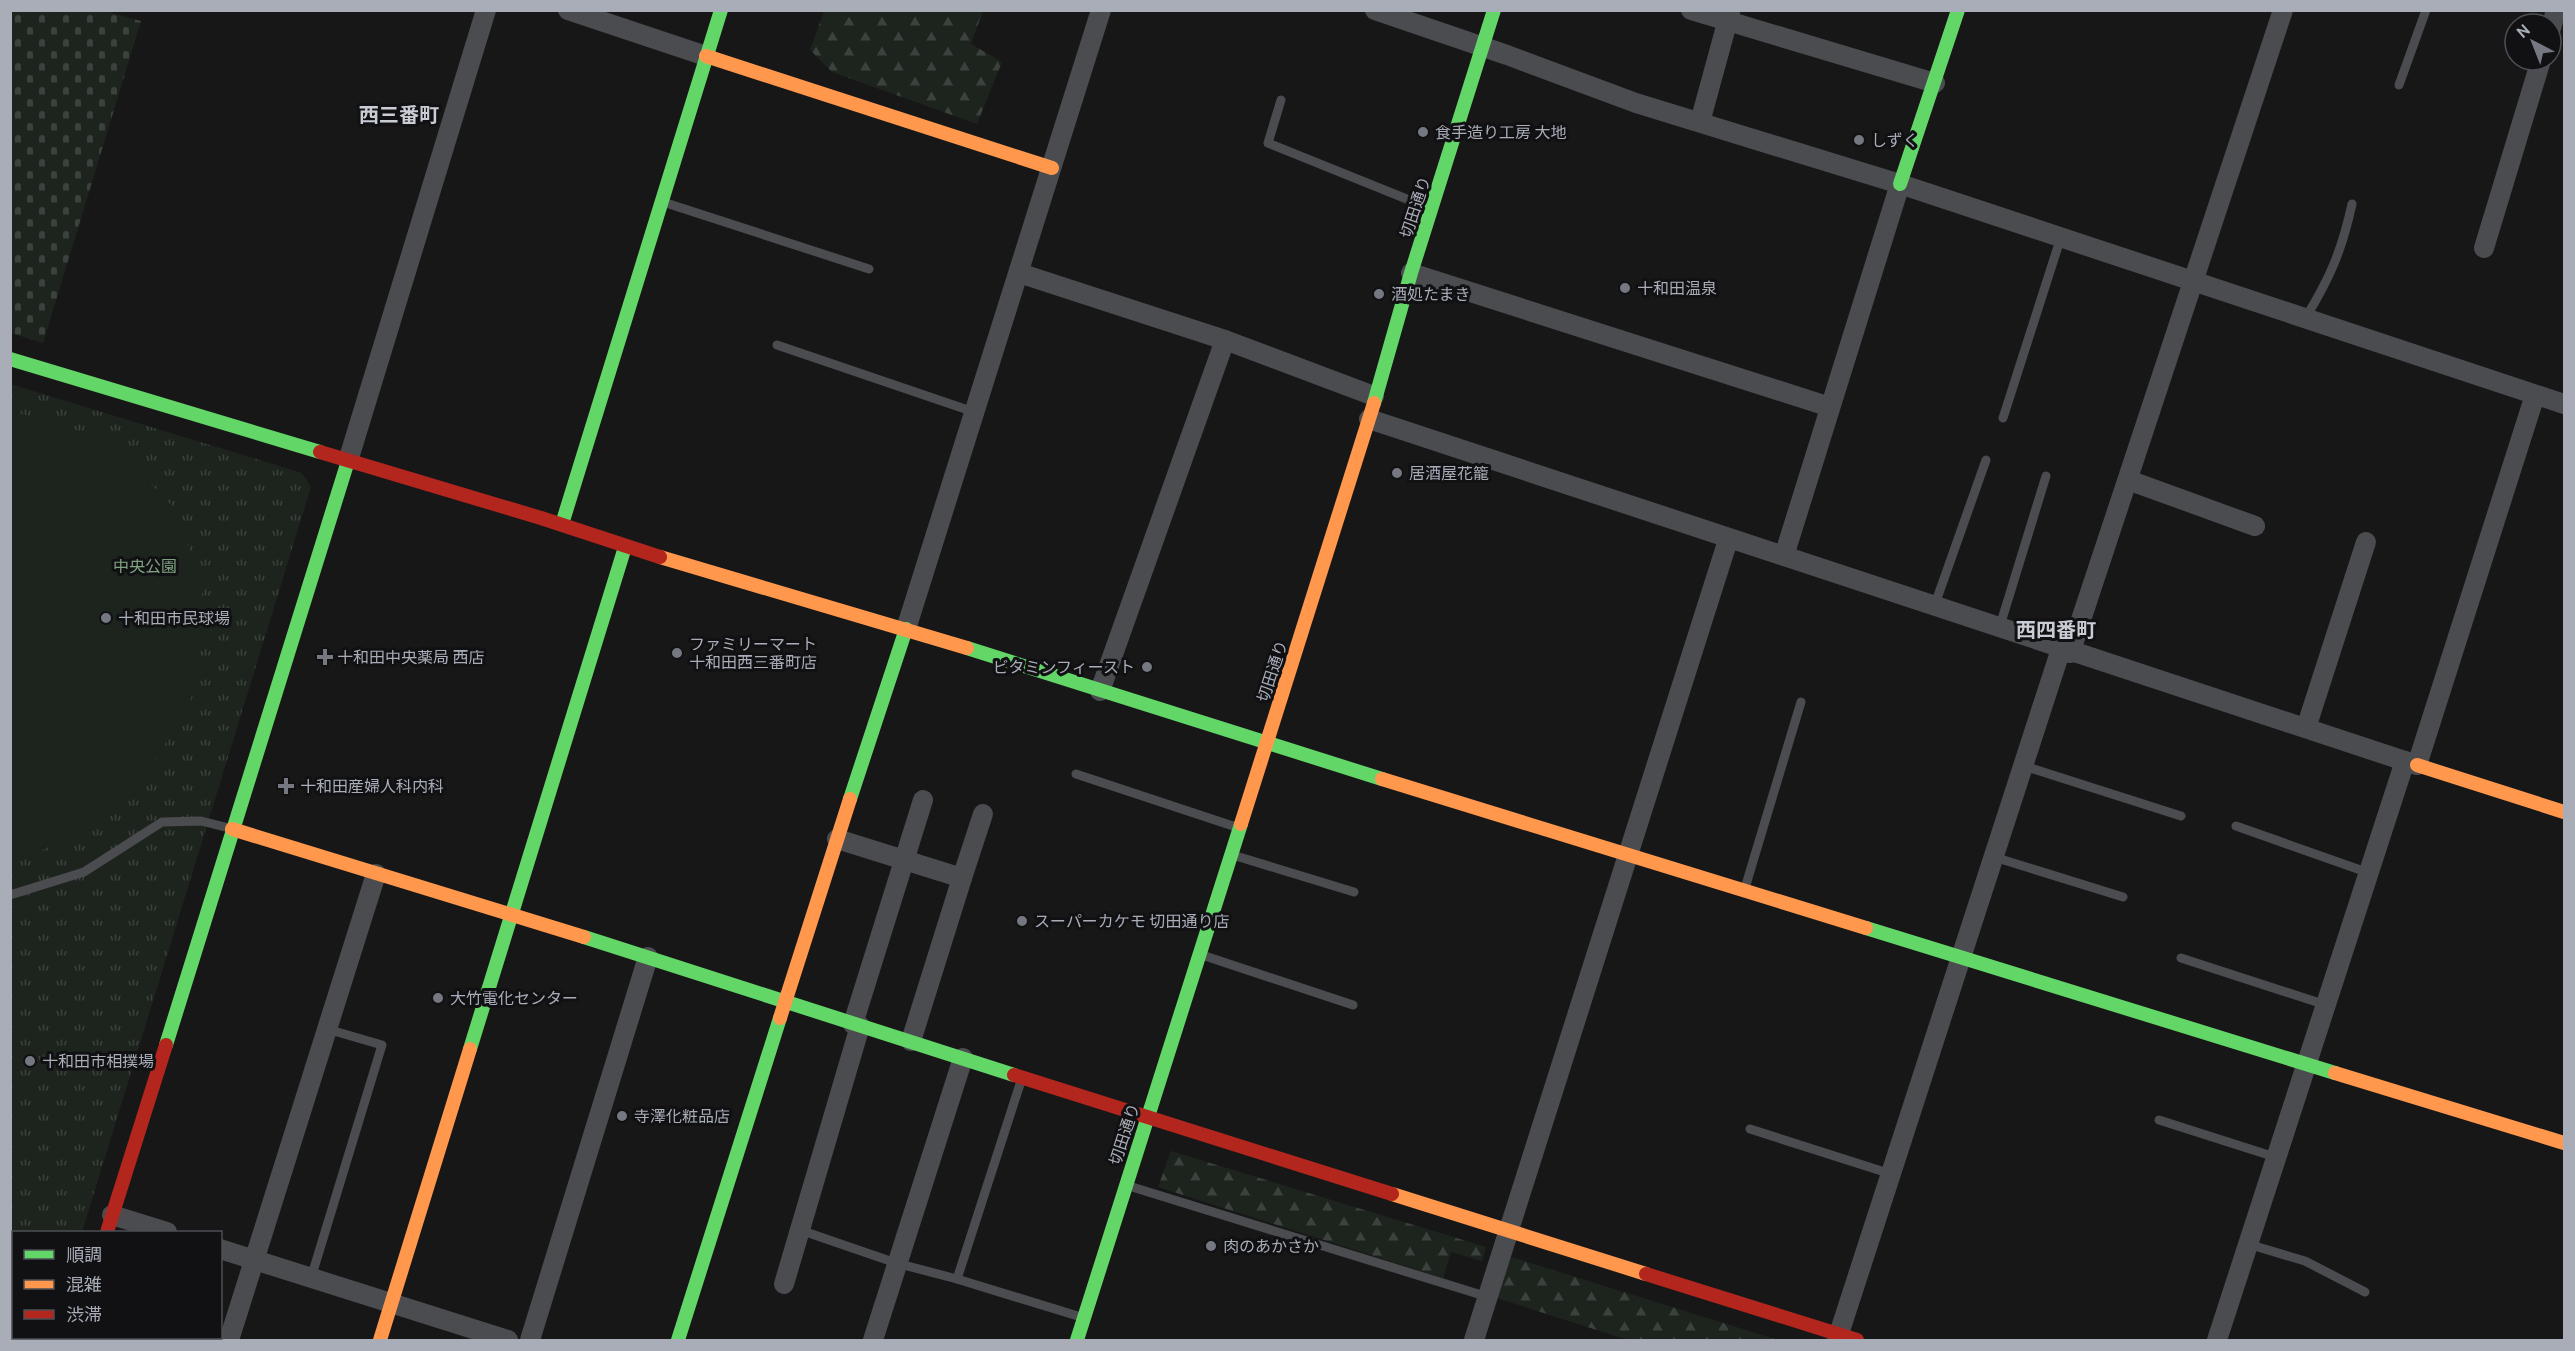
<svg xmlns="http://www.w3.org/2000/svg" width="2575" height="1351" font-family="Cabin,'Noto Sans JP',sans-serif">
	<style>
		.forest { fill: url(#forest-firs) }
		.cemetery { fill: url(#cemetery-stones) }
		.park { fill: url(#park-tufts) }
		.pitch { fill: #1d241e }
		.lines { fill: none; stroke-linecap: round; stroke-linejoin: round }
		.lane { stroke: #4b4c50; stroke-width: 9 }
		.street { stroke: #4b4c50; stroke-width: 20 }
		.fast { stroke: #63d668; stroke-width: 14 }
		.slow { stroke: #ff974d; stroke-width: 14 }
		.jam { stroke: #b3261e; stroke-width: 14 }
		.poi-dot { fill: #757880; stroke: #111113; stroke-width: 2 }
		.labels { text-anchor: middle; stroke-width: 6; stroke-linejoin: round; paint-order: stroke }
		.poi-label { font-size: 16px; fill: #a8adb8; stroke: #111113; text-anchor: start }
		.street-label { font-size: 16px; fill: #a8adb8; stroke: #111113 }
		.park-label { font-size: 16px; fill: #7fa381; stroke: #111113 }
		.quarter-label { font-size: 20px; font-weight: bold; fill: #c9ccd4; stroke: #111113 }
	</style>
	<defs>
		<pattern id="forest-firs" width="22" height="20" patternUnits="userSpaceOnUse" patternTransform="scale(1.5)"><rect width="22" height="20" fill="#1d241e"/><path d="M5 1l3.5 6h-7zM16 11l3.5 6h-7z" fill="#3b413d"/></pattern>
		<pattern id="cemetery-stones" width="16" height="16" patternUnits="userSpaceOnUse" patternTransform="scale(1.5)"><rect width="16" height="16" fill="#1d241e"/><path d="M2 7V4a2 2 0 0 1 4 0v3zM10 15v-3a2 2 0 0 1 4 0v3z" fill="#3b413d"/></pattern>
		<pattern id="park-tufts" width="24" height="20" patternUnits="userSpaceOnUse" patternTransform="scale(1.5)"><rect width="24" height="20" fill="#1d241e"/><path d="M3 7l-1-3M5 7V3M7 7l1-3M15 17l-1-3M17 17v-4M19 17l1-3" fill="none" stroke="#3b413d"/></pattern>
	</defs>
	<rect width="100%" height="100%" fill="#171717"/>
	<g class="forest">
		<path d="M 824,11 L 983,11 L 971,44 L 1002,62 L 977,124 L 832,72 L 810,50 Z"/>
		<path d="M 1171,1151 L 1486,1247 L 1482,1261 L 1451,1252 L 1443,1278 L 1158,1187 Z"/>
		<path d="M 1508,1256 L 1778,1340 L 1628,1340 L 1497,1298 Z"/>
	</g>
	<path class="cemetery" d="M 10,11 L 106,11 L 141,21 L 43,343 L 11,333 Z"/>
	<path class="park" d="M 10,384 L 302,473 L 311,487 L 82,1232 L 14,1232 L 14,1338 L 49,1338 L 48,1340 L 10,1340 Z"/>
	<path class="pitch" d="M 11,411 L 96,436 L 133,466 L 172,506 L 188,546 L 202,592 L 202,644 L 190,704 L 155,760 L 90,827 L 36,853 L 11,860 Z"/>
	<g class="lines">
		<g class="lane">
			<path d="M 2399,85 L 2426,10"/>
			<path d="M 1281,100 L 1268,143 L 1429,208"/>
			<path d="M 663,202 L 869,269"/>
			<path d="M 2306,317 C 2330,278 2342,250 2352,204"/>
			<path d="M 777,345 L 974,412"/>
			<path d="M 2003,418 L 2061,237"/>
			<path d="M 1934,607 L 1986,460"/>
			<path d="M 1999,629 L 2046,476"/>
			<path d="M 2024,766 L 2181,816"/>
			<path d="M 1076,774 L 1236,827"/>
			<path d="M 2236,826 L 2369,873"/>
			<path d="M 1236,856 L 1354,892"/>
			<path d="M 1994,857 L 2123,897"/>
			<path d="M 1745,888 L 1801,702"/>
			<path d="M 10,895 L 84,872 L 162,822 L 201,821 L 229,828"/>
			<path d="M 1202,955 L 1353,1005"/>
			<path d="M 2181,958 L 2326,1005"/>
			<path d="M 2159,1120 L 2275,1157"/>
			<path d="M 1750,1129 L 1891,1174"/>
			<path d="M 1129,1186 L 1488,1297"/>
			<path d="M 800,1230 L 896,1263 L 957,1279 L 1021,1081"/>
			<path d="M 2248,1244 L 2305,1261 L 2365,1292"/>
			<path d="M 10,1252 L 14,1253"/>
			<path d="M 311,1278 L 382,1045 L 327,1029"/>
			<path d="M 957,1279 L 1081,1317"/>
		</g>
		<g class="street">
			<path d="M 568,10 L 706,56"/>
			<path d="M 1375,10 L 1507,55 L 1636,103 L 1900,184 L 2564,404"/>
			<path d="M 1691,10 L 1935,83"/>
			<path d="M 2551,28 L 2556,10"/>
			<path d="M 1700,122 L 1730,12"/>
			<path d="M 2484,248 L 2541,60"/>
			<path d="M 1019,273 L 1225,340 L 1374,396"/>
			<path d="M 1411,273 L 1830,407"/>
			<path d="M 1369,419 L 2417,765 L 2535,395"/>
			<path d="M 348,461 L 486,10"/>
			<path d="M 2128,480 L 2255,526"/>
			<path d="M 1784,556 L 1900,184"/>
			<path d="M 906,629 L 1101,10"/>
			<path d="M 2070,653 L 2283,10"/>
			<path d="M 1100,691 L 1225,340"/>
			<path d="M 2306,728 L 2366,542"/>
			<path d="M 837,839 L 962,878 L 911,1041"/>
			<path d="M 962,878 L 983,814"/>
			<path d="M 853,1024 L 923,800"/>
			<path d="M 112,1215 L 167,1232"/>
			<path d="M 220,1249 L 508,1340"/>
			<path d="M 784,1284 L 860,1026"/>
			<path d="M 229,1340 L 376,874"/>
			<path d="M 530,1340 L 648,957"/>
			<path d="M 873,1340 L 963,1058"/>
			<path d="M 1474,1340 L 1728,540"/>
			<path d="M 1837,1340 L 2061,649"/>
			<path d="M 2217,1340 L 2405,761"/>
		</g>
		<g class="fast">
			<path d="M 1900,184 L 1958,10"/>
			<path d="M 10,359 L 320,452"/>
			<path d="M 1374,403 L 1411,273 L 1494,10"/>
			<path d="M 562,524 L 721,10"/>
			<path d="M 967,648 L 1382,779"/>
			<path d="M 850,799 L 906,629"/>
			<path d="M 1866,928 L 2335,1073"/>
			<path d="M 584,937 L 1014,1075"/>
			<path d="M 166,1045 L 348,461"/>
			<path d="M 470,1049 L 625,547"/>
			<path d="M 678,1340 L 780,1018"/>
			<path d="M 1077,1340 L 1241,824"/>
		</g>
		<g class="slow">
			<path d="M 706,56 L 1052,168"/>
			<path d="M 660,557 L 967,648"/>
			<path d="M 2417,765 L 2564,812"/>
			<path d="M 1382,779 L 1866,928"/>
			<path d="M 1241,824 L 1374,403"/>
			<path d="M 232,829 L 584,937"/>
			<path d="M 780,1018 L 850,799"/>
			<path d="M 2335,1073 L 2564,1143"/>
			<path d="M 1392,1194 L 1646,1274"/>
			<path d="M 74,1340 L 75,1338"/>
			<path d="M 380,1340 L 470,1049"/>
		</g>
		<g class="jam">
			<path d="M 320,452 L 541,518 L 660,557"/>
			<path d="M 1014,1075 L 1392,1194"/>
			<path d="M 107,1232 L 166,1045"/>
			<path d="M 1646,1274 L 1857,1340"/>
		</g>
	</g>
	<g class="poi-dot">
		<circle cx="1423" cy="132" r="6"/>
		<circle cx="1859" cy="140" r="6"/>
		<circle cx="1625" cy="288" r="6"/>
		<circle cx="1379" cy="294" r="6"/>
		<circle cx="1397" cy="473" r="6"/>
		<circle cx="106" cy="618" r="6"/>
		<circle cx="677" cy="653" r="6"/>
		<path d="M322 648h6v6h6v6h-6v6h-6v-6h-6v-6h6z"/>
		<circle cx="1147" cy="667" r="6"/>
		<path d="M283 777h6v6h6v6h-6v6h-6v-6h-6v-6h6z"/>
		<circle cx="1022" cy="921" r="6"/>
		<circle cx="438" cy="998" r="6"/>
		<circle cx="30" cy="1061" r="6"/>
		<circle cx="622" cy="1116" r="6"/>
		<circle cx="1211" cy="1246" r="6"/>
	</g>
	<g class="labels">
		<g class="poi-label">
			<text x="1435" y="138">食手造り工房 大地</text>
			<text x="1871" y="146">しずく</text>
			<text x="1637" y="294">十和田温泉</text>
			<text x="1391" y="300">酒処たまき</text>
			<text x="1409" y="479">居酒屋花籠</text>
			<text x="118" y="624">十和田市民球場</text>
			<text x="689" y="650">ファミリーマート<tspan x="689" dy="18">十和田西三番町店</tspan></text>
			<text x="337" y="663">十和田中央薬局 西店</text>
			<text x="1135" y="673" text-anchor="end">ビタミンフィースト</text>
			<text x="300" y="792">十和田産婦人科内科</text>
			<text x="1034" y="927">スーパーカケモ 切田通り店</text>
			<text x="450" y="1004">大竹電化センター</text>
			<text x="42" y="1067">十和田市相撲場</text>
			<text x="634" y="1122">寺澤化粧品店</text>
			<text x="1223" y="1252">肉のあかさか</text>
		</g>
		<g class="street-label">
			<text transform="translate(1415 207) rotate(-72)" y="6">切田通り</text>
			<text transform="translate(1272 671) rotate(-72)" y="6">切田通り</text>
			<text transform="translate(1124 1134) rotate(-72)" y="6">切田通り</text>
		</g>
		<g class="park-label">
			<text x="145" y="572">中央公園</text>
		</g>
		<g class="quarter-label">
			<text x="399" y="122">西三番町</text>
			<text x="2056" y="637">西四番町</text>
		</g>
	</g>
	<rect width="2575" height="1351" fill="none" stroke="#a8adb8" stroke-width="24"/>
	<rect x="12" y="1231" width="210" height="108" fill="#111113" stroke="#4d4f55" stroke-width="1.5"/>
	<rect x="24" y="1250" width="30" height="9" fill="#63d668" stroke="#4d4f55" stroke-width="1.5"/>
	<text x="66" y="1261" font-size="18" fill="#a8adb8">順調</text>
	<rect x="24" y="1280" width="30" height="9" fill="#ff974d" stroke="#4d4f55" stroke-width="1.5"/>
	<text x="66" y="1291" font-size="18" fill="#a8adb8">混雑</text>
	<rect x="24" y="1310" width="30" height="9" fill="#b3261e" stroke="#4d4f55" stroke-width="1.5"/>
	<text x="66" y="1321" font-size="18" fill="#a8adb8">渋滞</text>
	<g transform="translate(2533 42) rotate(318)"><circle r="28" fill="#111113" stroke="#4d4f55" stroke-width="1.5"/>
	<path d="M0-4.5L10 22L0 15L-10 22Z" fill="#757880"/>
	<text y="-9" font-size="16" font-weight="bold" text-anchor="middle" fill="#a8adb8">N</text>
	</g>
</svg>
